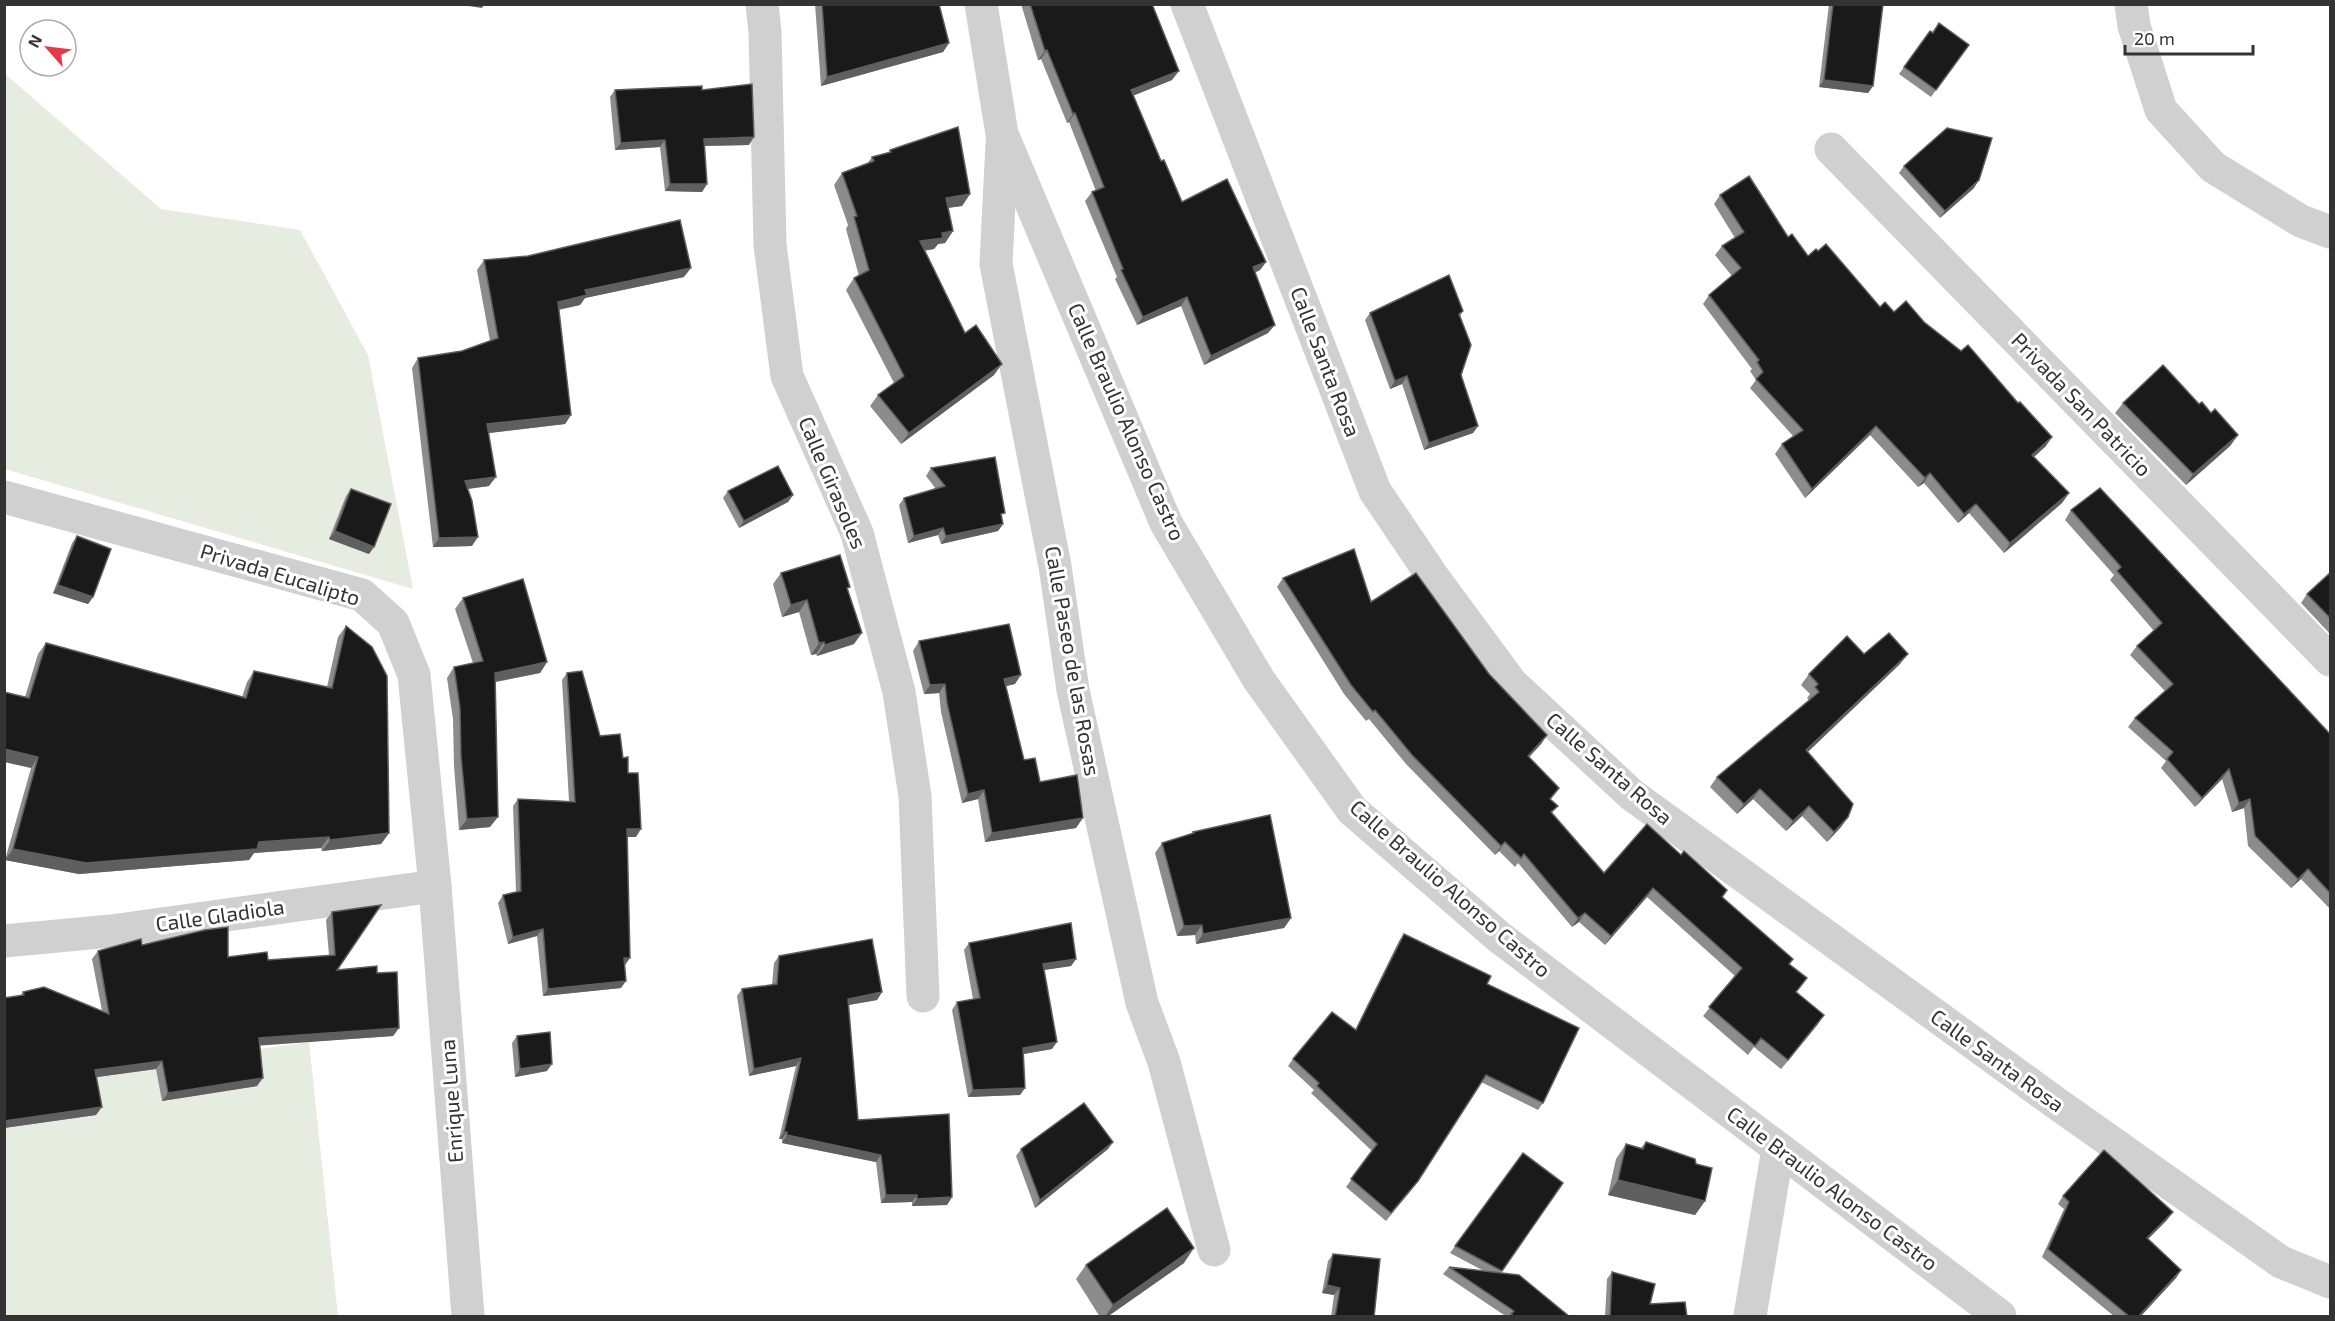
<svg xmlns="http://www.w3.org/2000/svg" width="2335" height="1321" font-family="'Exo 2',sans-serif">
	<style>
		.green { fill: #e6ecdf }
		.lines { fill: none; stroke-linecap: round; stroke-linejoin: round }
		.minor { stroke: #d0d0d0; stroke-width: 33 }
		.wall { fill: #8c8c8c }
		.shaded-wall { fill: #5f5f5f }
		.building { fill: #1a1a1a; stroke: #5f5f5f; stroke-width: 1.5 }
		.labels { text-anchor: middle; stroke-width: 6; stroke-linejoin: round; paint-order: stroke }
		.street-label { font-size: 21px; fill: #333; stroke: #fff }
	</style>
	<rect width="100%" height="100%" fill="#fff"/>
	<g class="green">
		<path d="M 4,73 L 161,209 L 300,230 L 368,355 L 413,589 L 5,469 Z"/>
		<path d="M 309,1042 L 338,1316 L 5,1316 L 4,1086 Z"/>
	</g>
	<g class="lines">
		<g class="minor">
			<path d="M 762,4 L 765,32 L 770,245 L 787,376 L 857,533 L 899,692 L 915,796 L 923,996"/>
			<path d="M 981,4 L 1002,134 L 1166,523 L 1259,680 L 1352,810 L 1499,937 L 2000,1316"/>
			<path d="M 1187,4 L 1375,491 L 1433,577 L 1512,684 L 1632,795 L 2056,1103 L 2281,1262 L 2330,1282"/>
			<path d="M 2131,4 L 2134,26 L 2161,110 L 2213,167 L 2301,221 L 2330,232"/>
			<path d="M 1002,143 L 996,264 L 1055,566 L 1073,690 L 1142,1003 L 1164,1062 L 1214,1250"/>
			<path d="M 1831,149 L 2330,660"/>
			<path d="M 4,497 L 362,595 L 393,623 L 414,675 L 435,886 L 468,1316"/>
			<path d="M 4,941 L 111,931 L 435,886"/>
			<path d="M 1750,1316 L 1778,1149"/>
		</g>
	</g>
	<g class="wall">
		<path d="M 815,4 L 939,4 L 949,43 L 943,52 L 821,86 Z"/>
		<path d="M 1021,4 L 1152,4 L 1172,80 L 1133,96 L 1161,161 L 1182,202 L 1266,262 L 1260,270 L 1255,273 L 1268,333 L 1204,365 L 1181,306 L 1137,325 L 1115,279 L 1117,277 L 1085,201 L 1092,192 L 1096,191 L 1069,122 L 1067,123 L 1041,59 L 1038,60 Z"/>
		<path d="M 1829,4 L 1883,4 L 1873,86 L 1868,93 L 1819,87 Z"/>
		<path d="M 1939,23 L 1969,45 L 1931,97 L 1899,74 L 1930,31 L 1932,32 Z"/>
		<path d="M 615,90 L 702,90 L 749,145 L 704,146 L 707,184 L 702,192 L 665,191 L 660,147 L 615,150 L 610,97 Z"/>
		<path d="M 890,150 L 970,194 L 962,206 L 948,208 L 953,231 L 945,243 L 938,244 L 934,249 L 924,251 L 965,333 L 994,375 L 901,444 L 870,406 L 878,395 L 894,383 L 846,290 L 854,278 L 859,276 L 846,229 L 848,225 L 834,185 L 842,173 L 867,164 L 872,157 L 888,153 Z"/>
		<path d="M 1904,166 L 1974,188 L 1940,218 L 1899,173 Z"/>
		<path d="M 1720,195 L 1788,237 L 1808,256 L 1880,307 L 1924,322 L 2046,446 L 2034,457 L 2069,493 L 2062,503 L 2004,553 L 1969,513 L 1958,523 L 1924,483 L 1918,487 L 1870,435 L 1805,498 L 1775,454 L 1782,444 L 1793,436 L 1750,388 L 1756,380 L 1750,371 L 1752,369 L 1703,304 L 1709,295 L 1732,276 L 1715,255 L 1722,246 L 1735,238 L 1714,204 Z"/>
		<path d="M 484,260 L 684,277 L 585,298 L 580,305 L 559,310 L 571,415 L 565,424 L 489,433 L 489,486 L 468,489 L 472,546 L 433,547 L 412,368 L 418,358 L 462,351 L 490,341 L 477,270 Z"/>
		<path d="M 1463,311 L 1460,316 L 1461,375 L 1478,426 L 1473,433 L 1424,450 L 1402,384 L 1390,389 L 1365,320 L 1370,313 Z"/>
		<path d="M 2123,403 L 2199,404 L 2238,435 L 2230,446 L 2186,485 L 2115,413 Z"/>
		<path d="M 931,468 L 1002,518 L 1003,524 L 998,531 L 941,544 L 938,535 L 908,543 L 899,505 L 904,498 L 936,489 L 926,476 Z"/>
		<path d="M 351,489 L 369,554 L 329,539 L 346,496 Z"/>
		<path d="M 728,491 L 793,495 L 788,502 L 739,528 L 723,498 Z"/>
		<path d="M 2071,510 L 2331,735 L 2331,910 L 2301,879 L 2291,888 L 2248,846 L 2244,808 L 2232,812 L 2222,779 L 2195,807 L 2161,768 L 2166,761 L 2128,727 L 2135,718 L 2165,691 L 2130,655 L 2137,646 L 2154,631 L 2110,580 L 2114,575 L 2065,520 Z"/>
		<path d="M 77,536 L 93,597 L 88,604 L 53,593 L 72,543 Z"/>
		<path d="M 2331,572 L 2331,635 L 2301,603 L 2307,594 Z"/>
		<path d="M 781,573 L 848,590 L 854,644 L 817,656 L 816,654 L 811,655 L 799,612 L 782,617 L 773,584 Z"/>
		<path d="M 1283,578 L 1371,602 L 1489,674 L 1547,735 L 1541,744 L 1529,757 L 1550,800 L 1558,806 L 1552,813 L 1604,873 L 1723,897 L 1789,964 L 1797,992 L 1818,1024 L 1781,1069 L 1754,1047 L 1748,1055 L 1703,1016 L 1735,976 L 1647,897 L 1605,945 L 1579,922 L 1572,927 L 1518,863 L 1515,867 L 1499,851 L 1495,855 L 1406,764 L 1369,719 L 1366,721 L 1344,694 L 1277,587 Z"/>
		<path d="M 463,598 L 547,662 L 540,673 L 496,682 L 490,827 L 459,830 L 454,766 L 453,719 L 447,678 L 454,667 L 473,663 L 455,609 Z"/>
		<path d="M 346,626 L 389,833 L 381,844 L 322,851 L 321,848 L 254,853 L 249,860 L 79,874 L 5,860 L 31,768 L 25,697 L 38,654 L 46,643 L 242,697 L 247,682 L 254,671 L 327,687 L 338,637 Z"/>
		<path d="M 919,641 L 1015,684 L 1006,686 L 1024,760 L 1076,828 L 985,842 L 978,799 L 962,803 L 941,712 L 939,693 L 924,694 L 913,651 Z"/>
		<path d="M 1864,654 L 1900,664 L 1808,752 L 1848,817 L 1841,827 L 1827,842 L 1802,816 L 1786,831 L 1753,799 L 1737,814 L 1710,787 L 1717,777 L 1809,700 L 1807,698 L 1810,694 L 1801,685 L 1809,674 Z"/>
		<path d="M 567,673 L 600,736 L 623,758 L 628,773 L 636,837 L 627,837 L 625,965 L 621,988 L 543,996 L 537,936 L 508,944 L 498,903 L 503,895 L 516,892 L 513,806 L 518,799 L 569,801 L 562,680 Z"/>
		<path d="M 1193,832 L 1291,918 L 1284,928 L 1196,944 L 1195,935 L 1177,936 L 1155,853 L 1162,843 L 1192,834 Z"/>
		<path d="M 332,912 L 337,970 L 377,973 L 399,1028 L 393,1036 L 260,1045 L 257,1086 L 162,1101 L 156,1069 L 97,1077 L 96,1115 L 4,1128 L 4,998 L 21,995 L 23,992 L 102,1011 L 92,959 L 98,951 L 142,945 L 228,957 L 268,960 L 329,955 L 326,920 Z"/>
		<path d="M 1404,934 L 1487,984 L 1543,1103 L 1538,1110 L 1481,1082 L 1413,1188 L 1386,1221 L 1346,1187 L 1372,1151 L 1311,1093 L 1314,1090 L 1288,1066 L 1293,1059 L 1355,1030 L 1399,941 Z"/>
		<path d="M 969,943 L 1076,959 L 1071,966 L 1044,970 L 1052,1049 L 1023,1054 L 1025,1088 L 1020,1095 L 968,1097 L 952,1010 L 957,1002 L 973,999 L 964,950 Z"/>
		<path d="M 779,956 L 882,992 L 877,1000 L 848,1005 L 858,1120 L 952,1197 L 947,1205 L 912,1206 L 912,1202 L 881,1203 L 876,1162 L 782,1143 L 782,1139 L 779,1139 L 796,1066 L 749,1076 L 737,996 L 742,989 L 772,985 L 774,963 Z"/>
		<path d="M 517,1036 L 547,1071 L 515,1077 L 512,1043 Z"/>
		<path d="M 1113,1142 L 1108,1149 L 1035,1208 L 1016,1156 L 1021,1149 Z"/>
		<path d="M 1646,1142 L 1705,1201 L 1695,1215 L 1608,1195 L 1616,1159 L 1626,1144 L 1641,1148 Z"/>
		<path d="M 1523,1153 L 1563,1183 L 1500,1273 L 1570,1317 L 1507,1317 L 1443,1274 L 1449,1267 L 1484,1271 L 1450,1253 Z"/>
		<path d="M 2063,1196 L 2167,1220 L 2148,1239 L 2181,1270 L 2176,1278 L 2140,1317 L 2115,1317 L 2042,1257 L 2064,1209 L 2058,1204 Z"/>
		<path d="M 1333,1254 L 1374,1317 L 1331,1317 L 1334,1295 L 1322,1293 L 1328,1261 Z"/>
		<path d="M 1184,1263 L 1107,1317 L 1100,1317 L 1076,1279 L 1086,1265 Z"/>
		<path d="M 1612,1272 L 1650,1304 L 1687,1317 L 1605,1317 L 1607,1279 Z"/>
	</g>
	<g class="shaded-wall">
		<path d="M 455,4 L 484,4 L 482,8 Z"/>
		<path d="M 949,43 L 943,52 L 821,86 L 827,77 Z"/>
		<path d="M 1047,50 L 1041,59 L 1038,60 L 1045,51 Z"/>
		<path d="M 1179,71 L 1172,80 L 1124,99 L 1131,90 Z"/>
		<path d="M 1824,80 L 1873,86 L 1868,93 L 1819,87 Z"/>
		<path d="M 1075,113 L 1069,122 L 1067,123 L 1073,114 Z"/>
		<path d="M 754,137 L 749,145 L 699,146 L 704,139 Z"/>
		<path d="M 665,140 L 660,147 L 615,150 L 621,143 Z"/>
		<path d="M 1979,180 L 1974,188 L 1940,218 L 1945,211 Z"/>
		<path d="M 670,184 L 707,184 L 702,192 L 665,191 Z"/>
		<path d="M 970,194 L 962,206 L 938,209 L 946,198 Z"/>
		<path d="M 953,231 L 945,243 L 938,244 L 934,249 L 912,252 L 920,241 L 942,233 Z"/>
		<path d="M 1266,262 L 1260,270 L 1246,276 L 1253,267 Z"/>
		<path d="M 691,268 L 684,277 L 585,298 L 580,305 L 551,311 L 558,302 L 585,290 Z"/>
		<path d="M 1187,297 L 1181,306 L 1137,325 L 1143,317 Z"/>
		<path d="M 1275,325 L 1268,333 L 1204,365 L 1211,356 Z"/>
		<path d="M 1002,364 L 994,375 L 901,444 L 909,433 Z"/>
		<path d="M 1407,376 L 1402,384 L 1390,389 L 1395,381 Z"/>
		<path d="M 571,415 L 565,424 L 481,434 L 487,424 Z"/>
		<path d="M 1478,426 L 1473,433 L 1424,450 L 1429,443 Z"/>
		<path d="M 1876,426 L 1870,435 L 1805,498 L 1812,489 Z"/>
		<path d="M 2238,435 L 2230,446 L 2186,485 L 2193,474 Z"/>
		<path d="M 2052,437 L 2046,446 L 2026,464 L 2032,455 Z"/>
		<path d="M 1930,473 L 1924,483 L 1918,487 L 1925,478 Z"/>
		<path d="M 496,477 L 489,486 L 459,490 L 465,481 Z"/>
		<path d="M 2069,493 L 2062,503 L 2004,553 L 2010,543 Z"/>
		<path d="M 793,495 L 788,502 L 739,528 L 744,521 Z"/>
		<path d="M 1976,504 L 1969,513 L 1958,523 L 1964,514 Z"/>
		<path d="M 1003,524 L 998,531 L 941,544 L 946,536 Z"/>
		<path d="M 943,528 L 938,535 L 908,543 L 914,536 Z"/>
		<path d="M 335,531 L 374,547 L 369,554 L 329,539 Z"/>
		<path d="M 478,537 L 472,546 L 433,547 L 439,538 Z"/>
		<path d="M 58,585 L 93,597 L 88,604 L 53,593 Z"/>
		<path d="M 807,600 L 799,612 L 782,617 L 791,605 Z"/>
		<path d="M 862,633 L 854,644 L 817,656 L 825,645 Z"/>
		<path d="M 824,642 L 816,654 L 811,655 L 819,643 Z"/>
		<path d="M 1908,654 L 1900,664 L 1799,760 L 1806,750 Z"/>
		<path d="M 547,662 L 540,673 L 488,683 L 495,673 Z"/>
		<path d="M 1021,675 L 1015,684 L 998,688 L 1004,679 Z"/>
		<path d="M 945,684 L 939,693 L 924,694 L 930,685 Z"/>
		<path d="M 1547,735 L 1541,744 L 1522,765 L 1528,756 Z"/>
		<path d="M 4,749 L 38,757 L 31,768 L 4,762 Z"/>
		<path d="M 2229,769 L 2222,779 L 2195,807 L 2202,798 Z"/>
		<path d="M 1760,789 L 1753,799 L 1737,814 L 1744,804 Z"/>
		<path d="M 984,790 L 978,799 L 962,803 L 968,794 Z"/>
		<path d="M 2250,799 L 2244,808 L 2232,812 L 2239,803 Z"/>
		<path d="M 1809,806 L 1802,816 L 1786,831 L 1793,821 Z"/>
		<path d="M 498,817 L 490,827 L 459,830 L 467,819 Z"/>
		<path d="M 1848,817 L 1841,827 L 1827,842 L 1834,832 Z"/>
		<path d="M 1083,818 L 1076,828 L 985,842 L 992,833 Z"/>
		<path d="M 627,829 L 641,829 L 636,837 L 622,837 Z"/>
		<path d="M 389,833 L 381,844 L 322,851 L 330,840 Z"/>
		<path d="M 329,837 L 321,848 L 254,853 L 249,860 L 79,874 L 5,860 L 13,849 L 259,842 Z"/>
		<path d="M 1505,842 L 1499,851 L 1495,855 L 1501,846 Z"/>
		<path d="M 2308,869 L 2301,879 L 2291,888 L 2298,879 Z"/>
		<path d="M 1653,888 L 1647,897 L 1605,945 L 1611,936 Z"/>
		<path d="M 1585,913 L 1579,922 L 1572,927 L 1578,918 Z"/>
		<path d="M 1291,918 L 1284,928 L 1196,944 L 1203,934 Z"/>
		<path d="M 1202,925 L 1195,935 L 1177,936 L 1184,926 Z"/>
		<path d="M 543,929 L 537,936 L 508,944 L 513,937 Z"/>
		<path d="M 624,958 L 630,958 L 625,965 Z"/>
		<path d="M 1076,959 L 1071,966 L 1037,971 L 1043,964 Z"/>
		<path d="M 626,981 L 621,988 L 543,996 L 548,989 Z"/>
		<path d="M 882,992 L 877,1000 L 843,1006 L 848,999 Z"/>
		<path d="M 1824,1015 L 1818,1024 L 1781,1069 L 1788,1060 Z"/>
		<path d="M 399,1028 L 393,1036 L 253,1046 L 259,1038 Z"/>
		<path d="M 1057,1042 L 1052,1049 L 1018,1055 L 1023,1048 Z"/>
		<path d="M 801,1058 L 796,1066 L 749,1076 L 754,1069 Z"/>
		<path d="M 162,1061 L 156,1069 L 90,1078 L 95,1070 Z"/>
		<path d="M 552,1064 L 547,1071 L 515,1077 L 520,1069 Z"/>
		<path d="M 263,1078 L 257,1086 L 162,1101 L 168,1093 Z"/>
		<path d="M 1025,1088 L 1020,1095 L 968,1097 L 973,1090 Z"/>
		<path d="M 102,1107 L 96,1115 L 4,1128 L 4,1121 Z"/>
		<path d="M 784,1132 L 787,1132 L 782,1139 L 779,1139 Z"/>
		<path d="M 787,1135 L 881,1155 L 876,1162 L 782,1143 Z"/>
		<path d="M 1113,1142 L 1108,1149 L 1035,1208 L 1040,1200 Z"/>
		<path d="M 1618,1180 L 1705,1201 L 1695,1215 L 1608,1195 Z"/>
		<path d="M 886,1195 L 917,1195 L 912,1202 L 881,1203 Z"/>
		<path d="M 952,1197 L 947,1205 L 912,1206 L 917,1199 Z"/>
		<path d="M 2173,1212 L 2167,1220 L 2141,1246 L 2147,1238 Z"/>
		<path d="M 1194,1248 L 1184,1263 L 1107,1317 L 1105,1317 L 1113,1305 Z"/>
		<path d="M 2181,1270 L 2176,1278 L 2140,1317 L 2138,1317 Z"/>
		<path d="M 1327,1285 L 1340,1288 L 1334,1295 L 1322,1293 Z"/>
	</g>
	<g class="building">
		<path d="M 822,4 L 939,4 L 949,43 L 827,77 Z"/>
		<path d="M 1030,4 L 1152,4 L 1179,71 L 1131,90 L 1161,161 L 1164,160 L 1182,202 L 1227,179 L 1266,262 L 1253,267 L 1275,325 L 1211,356 L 1187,297 L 1143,317 L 1121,270 L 1123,269 L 1092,192 L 1104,187 L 1075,113 L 1073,114 L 1047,50 L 1045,51 Z"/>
		<path d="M 1833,4 L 1883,4 L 1873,86 L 1824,80 Z"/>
		<path d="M 1939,23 L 1969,45 L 1936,90 L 1904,67 L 1930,31 L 1933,33 Z"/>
		<path d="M 752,84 L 754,137 L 704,139 L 707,184 L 670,184 L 665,140 L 621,143 L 615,90 L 702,86 L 702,90 Z"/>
		<path d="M 958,127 L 970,194 L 946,198 L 953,231 L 942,233 L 943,238 L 920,241 L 965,333 L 976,325 L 1002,364 L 909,433 L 878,395 L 904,376 L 854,278 L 869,270 L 854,217 L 857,216 L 842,173 L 874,161 L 872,157 L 891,152 L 890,150 Z"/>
		<path d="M 1947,128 L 1992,138 L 1979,180 L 1945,211 L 1904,166 Z"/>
		<path d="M 1749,176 L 1788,237 L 1792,234 L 1808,256 L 1816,249 L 1818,251 L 1826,244 L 1880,307 L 1885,302 L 1894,312 L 1906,301 L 1924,322 L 1961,351 L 1968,345 L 2018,403 L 2020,402 L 2052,437 L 2032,455 L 2069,493 L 2010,543 L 1976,504 L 1964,514 L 1930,473 L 1925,478 L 1876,426 L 1812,489 L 1782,444 L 1803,430 L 1756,379 L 1763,372 L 1757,362 L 1759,360 L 1709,295 L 1741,268 L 1722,246 L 1744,232 L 1720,195 Z"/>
		<path d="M 680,220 L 691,268 L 585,290 L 587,295 L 558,302 L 571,415 L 487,424 L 496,477 L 465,481 L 472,501 L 478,537 L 439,538 L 418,358 L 462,351 L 498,338 L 484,260 L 528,256 Z"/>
		<path d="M 1449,275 L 1463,311 L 1459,314 L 1471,345 L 1461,375 L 1478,426 L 1429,443 L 1407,376 L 1395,381 L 1370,313 Z"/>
		<path d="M 2163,365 L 2199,404 L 2202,402 L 2211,413 L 2215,409 L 2238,435 L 2193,474 L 2123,403 Z"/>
		<path d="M 995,457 L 1005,513 L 1001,514 L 1003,524 L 946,536 L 943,528 L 914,536 L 904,498 L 945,486 L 931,468 Z"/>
		<path d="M 778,466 L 793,495 L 744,521 L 728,491 Z"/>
		<path d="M 2100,488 L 2331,735 L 2331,894 L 2308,869 L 2298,879 L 2255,836 L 2250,799 L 2239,803 L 2229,769 L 2202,798 L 2167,759 L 2173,752 L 2135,718 L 2173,684 L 2137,646 L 2162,623 L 2117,571 L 2121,567 L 2071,510 Z"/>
		<path d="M 351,489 L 391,504 L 374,547 L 335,531 Z"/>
		<path d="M 77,536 L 111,549 L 93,597 L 58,585 Z"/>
		<path d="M 1354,549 L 1371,602 L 1416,573 L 1489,674 L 1547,735 L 1528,756 L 1559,788 L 1550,799 L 1558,806 L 1551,812 L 1604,873 L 1647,824 L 1681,855 L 1684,851 L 1727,890 L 1722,897 L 1793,959 L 1789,964 L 1807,978 L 1796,992 L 1824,1015 L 1788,1060 L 1761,1038 L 1755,1046 L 1709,1007 L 1742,968 L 1653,888 L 1611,936 L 1585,913 L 1578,918 L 1524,854 L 1521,858 L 1505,842 L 1501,846 L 1412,755 L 1375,710 L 1373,712 L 1351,685 L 1283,578 Z"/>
		<path d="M 840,555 L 850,587 L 847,588 L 862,633 L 825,645 L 824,642 L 819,643 L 807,600 L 791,605 L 781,573 Z"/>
		<path d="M 2331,572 L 2331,619 L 2307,594 Z"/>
		<path d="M 523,579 L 547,662 L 495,673 L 498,817 L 467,819 L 461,756 L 460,708 L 454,667 L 483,661 L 463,598 Z"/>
		<path d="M 1009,624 L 1021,675 L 1004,679 L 1024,760 L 1035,758 L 1040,782 L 1077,775 L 1083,818 L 992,833 L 984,790 L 968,794 L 947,703 L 945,684 L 930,685 L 919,641 Z"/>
		<path d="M 346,626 L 372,647 L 387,676 L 389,833 L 330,840 L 329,837 L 259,842 L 257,849 L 86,863 L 13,849 L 38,757 L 4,749 L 4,692 L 29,698 L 46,643 L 246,698 L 254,671 L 332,688 Z"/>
		<path d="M 1889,633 L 1908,654 L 1806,750 L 1853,804 L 1848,817 L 1834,832 L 1809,806 L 1793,821 L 1760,789 L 1744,804 L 1717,777 L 1819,692 L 1815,687 L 1818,684 L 1809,674 L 1847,636 L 1864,654 Z"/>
		<path d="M 582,671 L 600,736 L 620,734 L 623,758 L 628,757 L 628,773 L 638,773 L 641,829 L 627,829 L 630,958 L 624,958 L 626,981 L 548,989 L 543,929 L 513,937 L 503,895 L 521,891 L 518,799 L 575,802 L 567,673 Z"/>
		<path d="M 1270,815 L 1291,918 L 1203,934 L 1202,925 L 1184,926 L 1162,843 L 1194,833 L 1193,832 Z"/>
		<path d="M 381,905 L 337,970 L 377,966 L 377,973 L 397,972 L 399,1028 L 259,1038 L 263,1078 L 168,1093 L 162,1061 L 95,1070 L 102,1107 L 4,1121 L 4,998 L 24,995 L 23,992 L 44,987 L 109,1014 L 98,951 L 141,939 L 142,945 L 205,930 L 228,927 L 228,957 L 267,952 L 268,960 L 335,955 L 332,912 Z"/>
		<path d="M 1071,923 L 1076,959 L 1043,964 L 1057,1042 L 1023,1048 L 1025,1088 L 973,1090 L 957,1002 L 980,998 L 969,943 Z"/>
		<path d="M 1404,934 L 1491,976 L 1487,984 L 1579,1028 L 1543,1103 L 1486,1075 L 1418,1181 L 1391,1213 L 1351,1179 L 1377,1144 L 1317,1086 L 1319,1083 L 1293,1059 L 1332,1012 L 1356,1030 Z"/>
		<path d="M 872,939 L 882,992 L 848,999 L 858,1120 L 949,1114 L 952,1197 L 917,1199 L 917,1195 L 886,1195 L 881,1155 L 787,1135 L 787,1132 L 784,1132 L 801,1058 L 754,1069 L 742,989 L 777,984 L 779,956 Z"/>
		<path d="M 550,1032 L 552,1064 L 520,1069 L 517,1036 Z"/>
		<path d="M 1084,1103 L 1113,1142 L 1040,1200 L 1021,1149 Z"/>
		<path d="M 1646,1142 L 1695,1159 L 1696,1164 L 1712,1168 L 1705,1201 L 1618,1180 L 1626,1144 L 1643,1149 Z"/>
		<path d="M 2104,1150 L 2173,1212 L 2147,1238 L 2181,1270 L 2138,1317 L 2130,1317 L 2048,1249 L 2069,1202 L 2063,1196 Z"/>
		<path d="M 1523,1153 L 1563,1183 L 1502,1271 L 1455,1246 Z"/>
		<path d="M 1167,1208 L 1194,1248 L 1113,1305 L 1086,1265 Z"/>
		<path d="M 1333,1254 L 1380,1259 L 1374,1317 L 1335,1317 L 1340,1288 L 1327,1285 Z"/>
		<path d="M 1449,1267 L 1519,1275 L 1570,1317 L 1515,1317 L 1511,1314 L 1514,1311 Z"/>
		<path d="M 1612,1272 L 1655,1284 L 1650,1304 L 1685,1302 L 1687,1317 L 1610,1317 Z"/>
	</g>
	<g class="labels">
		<g class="street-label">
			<text transform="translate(1325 362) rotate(69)" y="7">Calle Santa Rosa</text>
			<text transform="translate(2081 405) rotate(46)" y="7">Privada San Patricio</text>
			<text transform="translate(1126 422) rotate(66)" y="7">Calle Braulio Alonso Castro</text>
			<text transform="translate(832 483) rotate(67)" y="7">Calle Girasoles</text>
			<text transform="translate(280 575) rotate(17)" y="7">Privada Eucalipto</text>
			<text transform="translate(1072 661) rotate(80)" y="7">Calle Paseo de las Rosas</text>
			<text transform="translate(1609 769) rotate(41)" y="7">Calle Santa Rosa</text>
			<text transform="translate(1450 889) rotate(41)" y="7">Calle Braulio Alonso Castro</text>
			<text transform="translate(220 916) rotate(-8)" y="7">Calle Gladiola</text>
			<text transform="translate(1997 1061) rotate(36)" y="7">Calle Santa Rosa</text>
			<text transform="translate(452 1101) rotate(-94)" y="7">Enrique Luna</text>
			<text transform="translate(1832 1189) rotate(37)" y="7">Calle Braulio Alonso Castro</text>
		</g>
	</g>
	<rect width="2335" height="1321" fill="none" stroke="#333333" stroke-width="12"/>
	<g transform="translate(48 48) rotate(298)"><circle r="28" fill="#ffffff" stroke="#adadad" stroke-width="1.5"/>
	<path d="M0-4.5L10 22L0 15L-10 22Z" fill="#e63946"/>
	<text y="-9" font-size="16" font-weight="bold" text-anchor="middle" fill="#333333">N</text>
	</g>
	<path d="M2125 45v9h128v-9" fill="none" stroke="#333333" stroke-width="3"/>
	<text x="2134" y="45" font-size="18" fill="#333333" stroke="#ffffff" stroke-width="4.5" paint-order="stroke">20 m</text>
</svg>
